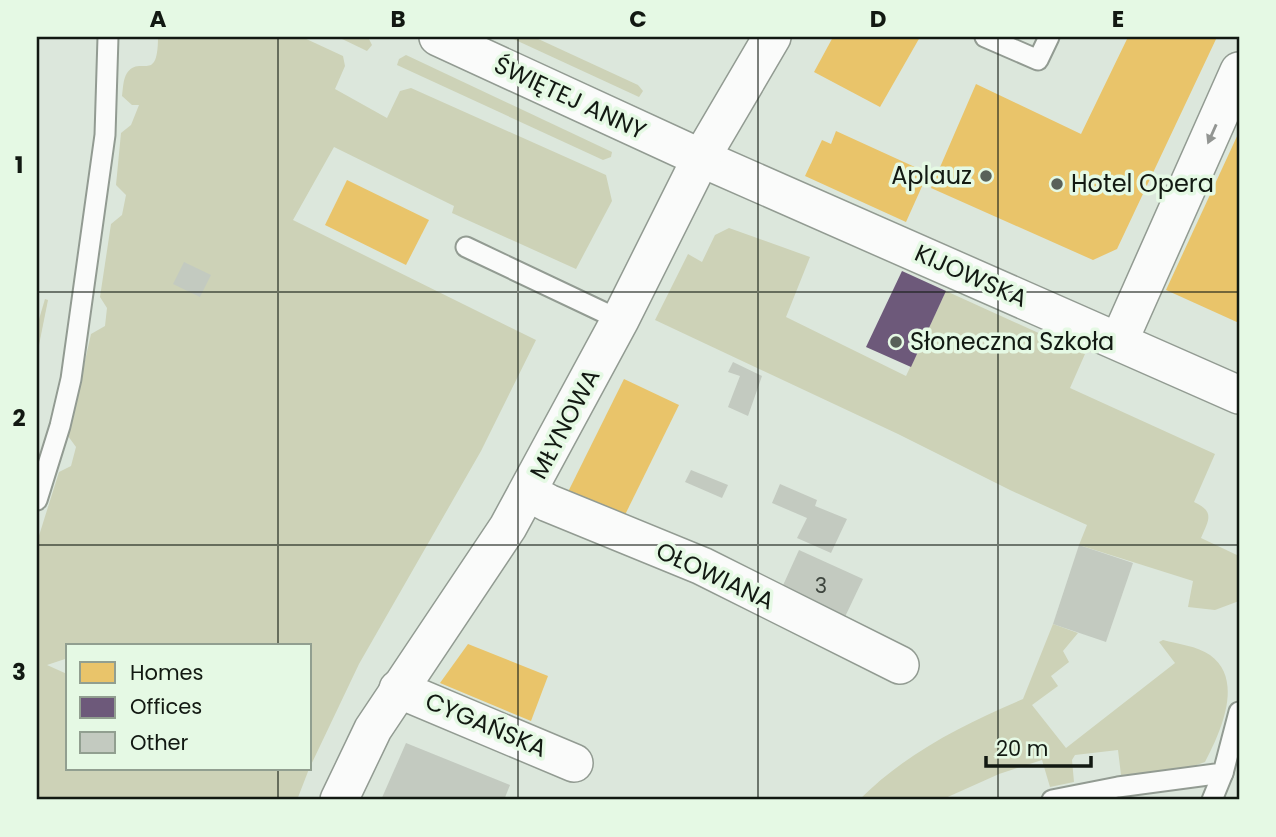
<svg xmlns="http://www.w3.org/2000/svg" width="1276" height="837" font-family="Poppins,sans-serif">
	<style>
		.green { fill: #cdd2b7 }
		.homes { fill: #e9c46a }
		.offices { fill: #6d597a }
		.building { fill: #c3cac0 }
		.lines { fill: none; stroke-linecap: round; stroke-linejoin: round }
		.service-casing { stroke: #929b92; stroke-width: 23 }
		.minor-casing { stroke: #929b92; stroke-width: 40 }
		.service { stroke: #fafbfa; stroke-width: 19 }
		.minor { stroke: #fafbfa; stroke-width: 37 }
		.oneway { fill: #929592 }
		.grid { fill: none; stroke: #121912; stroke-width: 2; stroke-opacity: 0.55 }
		.poi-dot { fill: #596159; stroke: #e5f9e4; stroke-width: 2.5 }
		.labels { text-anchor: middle; stroke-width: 7; stroke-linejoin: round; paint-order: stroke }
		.number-label { font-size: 21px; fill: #3e453e }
		.street-label { font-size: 24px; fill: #121912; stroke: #e5f9e4 }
		.poi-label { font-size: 24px; fill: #121912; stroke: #e5f9e4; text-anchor: start }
		.neatline { fill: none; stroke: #121912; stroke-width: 2.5 }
		.grid-label { font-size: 23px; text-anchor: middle; font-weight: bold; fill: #121912 }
	</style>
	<rect width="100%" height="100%" fill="#dce7dc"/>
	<g class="green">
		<path d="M 158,37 L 302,37 L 343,56 L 345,66 L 335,89 L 387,118 L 400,91 L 411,88 L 606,175 L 612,201 L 576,269 L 452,213 L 454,206 L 334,147 L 293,220 L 536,340 L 481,451 L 359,664 L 310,767 L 310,646 L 68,646 L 68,658 L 47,665 L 67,674 L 68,670 L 68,769 L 309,769 L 297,800 L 37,800 L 37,542 L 59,472 L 71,466 L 76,447 L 68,436 L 91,334 L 105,326 L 107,308 L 100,297 L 111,224 L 122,215 L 126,195 L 116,185 L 121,133 L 131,125 L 139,105 L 132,105 L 122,96 C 123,89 123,79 127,73 C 140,54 158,85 158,37 Z"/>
		<path d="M 338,37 L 364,37 L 369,39 L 372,45 L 367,51 Z"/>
		<path d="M 509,37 L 534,37 L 638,85 L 643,91 L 639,97 Z"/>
		<path d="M 406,55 L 612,152 L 611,157 L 603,160 L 397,65 L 399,59 Z"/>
		<path d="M 729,228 L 810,257 L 786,317 L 906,376 L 946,291 L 1085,354 L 1070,388 L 1215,454 L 1194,502 C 1215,512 1209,519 1201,538 L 1239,556 L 1239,601 L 1215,610 L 1188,607 L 1193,581 L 1079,545 L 1087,525 L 1010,490 L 898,434 L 655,320 L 688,254 L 702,262 L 715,235 Z"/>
		<path d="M 45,299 L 48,300 L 37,355 L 37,326 Z"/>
		<path d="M 1053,624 L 1078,633 L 1063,651 L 1069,662 L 1051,676 L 1058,686 L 1032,705 L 1066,748 L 1175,663 L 1159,642 L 1163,640 C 1178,644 1197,646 1210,655 C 1245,680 1220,733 1205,762 L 1185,769 L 1121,775 L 1118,750 L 1075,755 L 1072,760 L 1074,782 L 1050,787 L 1042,760 L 999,774 L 941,800 L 859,800 C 906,753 962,725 1023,699 Z"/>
	</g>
	<g class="homes">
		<path d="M 833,37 L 920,37 L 880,107 L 814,72 Z"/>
		<path d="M 1128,37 L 1217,37 L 1117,249 L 1093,260 L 931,188 L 976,84 L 1081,134 Z"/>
		<path d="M 836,131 L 928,173 L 906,222 L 805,176 L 822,140 L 831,144 Z"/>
		<path d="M 1239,132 L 1239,323 L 1166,290 Z"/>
		<path d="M 347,180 L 429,220 L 406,265 L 325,225 Z"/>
		<path d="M 624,379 L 679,405 L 620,525 L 565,498 Z"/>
		<path d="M 468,644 L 548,676 L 531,721 L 440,683 Z"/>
	</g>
	<path class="offices" d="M 902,271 L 946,291 L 911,367 L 866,347 Z"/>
	<g class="building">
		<path d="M 184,262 L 211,275 L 200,297 L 173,284 Z"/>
		<path d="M 733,362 L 762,376 L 748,416 L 728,407 L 740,376 L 728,372 Z"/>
		<path d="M 691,470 L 728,485 L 722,498 L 685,482 Z"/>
		<path d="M 780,484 L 817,500 L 815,506 L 847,519 L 831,553 L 797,538 L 807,518 L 772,503 Z"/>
		<path d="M 1079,545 L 1133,563 L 1106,642 L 1053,624 Z"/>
		<path d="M 799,550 L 863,579 L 843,621 L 780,592 Z"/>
		<path d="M 406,743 L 510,785 L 504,800 L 381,800 Z"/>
	</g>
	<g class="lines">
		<g class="service-casing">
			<g id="service">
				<path d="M 985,37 L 1038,60 L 1049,37"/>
				<path d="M 466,247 L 620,320"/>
				<path d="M 37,500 L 60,426 L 71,379 L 105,135 L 108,37"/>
				<path d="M 1052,800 L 1118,787 L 1223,773 L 1239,712"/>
				<path d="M 1212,800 L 1223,773"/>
			</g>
		</g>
		<g class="minor-casing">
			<g id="minor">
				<path d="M 438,37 L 701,158 L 1239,395"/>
				<path d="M 1119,341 L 1239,71"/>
				<path d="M 528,492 L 548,503 L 702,566 L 900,665"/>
				<path d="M 398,689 L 574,763"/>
				<path d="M 339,800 L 373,729 L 508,527 L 620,320 L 701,158 L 772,37"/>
			</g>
		</g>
		<use href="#service" class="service"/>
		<use href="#minor" class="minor"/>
	</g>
	<defs><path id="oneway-solid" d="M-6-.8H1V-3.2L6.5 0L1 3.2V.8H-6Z" transform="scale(1.75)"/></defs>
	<use class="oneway" href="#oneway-solid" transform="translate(1212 134) rotate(114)"/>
	<path class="grid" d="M 278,37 L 278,646M 518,37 L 518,800M 758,37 L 758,800M 998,37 L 998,800M 37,292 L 1239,292M 37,545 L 1239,545M 278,769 L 278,800"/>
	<g class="poi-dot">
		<circle cx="986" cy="176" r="7"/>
		<circle cx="1057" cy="184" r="7"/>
		<circle cx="896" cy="342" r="7"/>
	</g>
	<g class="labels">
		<g class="number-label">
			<text x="821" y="593">3</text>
		</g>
		<g class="street-label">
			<text transform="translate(570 98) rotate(25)" y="8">ŚWIĘTEJ ANNY</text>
			<text transform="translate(971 276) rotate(24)" y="8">KIJOWSKA</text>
			<text transform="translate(565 424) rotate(-62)" y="8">MŁYNOWA</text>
			<text transform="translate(715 576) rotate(25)" y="8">OŁOWIANA</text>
			<text transform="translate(486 725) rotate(23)" y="8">CYGAŃSKA</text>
		</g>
		<g class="poi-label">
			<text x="972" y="184" text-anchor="end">Aplauz</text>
			<text x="1071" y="192">Hotel Opera</text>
			<text x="910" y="350">Słoneczna Szkoła</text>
		</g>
	</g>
	<rect width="1276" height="837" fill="none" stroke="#e5f9e4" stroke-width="77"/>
	<rect x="66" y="644" width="245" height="126" fill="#e5f9e4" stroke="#919f90" stroke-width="2"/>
	<rect x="80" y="662" width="35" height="21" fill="#e9c46a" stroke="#919f90" stroke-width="2"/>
	<text x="130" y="680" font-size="21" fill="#121912">Homes</text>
	<rect x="80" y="697" width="35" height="21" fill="#6d597a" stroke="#919f90" stroke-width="2"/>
	<text x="130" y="714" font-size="21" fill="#121912">Offices</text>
	<rect x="80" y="732" width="35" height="21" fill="#c3cac0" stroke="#919f90" stroke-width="2"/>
	<text x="130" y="750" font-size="21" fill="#121912">Other</text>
	<path d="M986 756v10h105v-10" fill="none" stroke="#121912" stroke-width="3.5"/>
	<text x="996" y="756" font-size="21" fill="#121912" stroke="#e5f9e4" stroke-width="5" paint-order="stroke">20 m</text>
	<rect x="38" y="38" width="1200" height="760" class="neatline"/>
	<g class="grid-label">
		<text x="158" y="27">A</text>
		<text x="398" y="27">B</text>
		<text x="638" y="27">C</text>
		<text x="878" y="27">D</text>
		<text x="1118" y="27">E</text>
		<text x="19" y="173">1</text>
		<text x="19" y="426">2</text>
		<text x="19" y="680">3</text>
	</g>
</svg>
